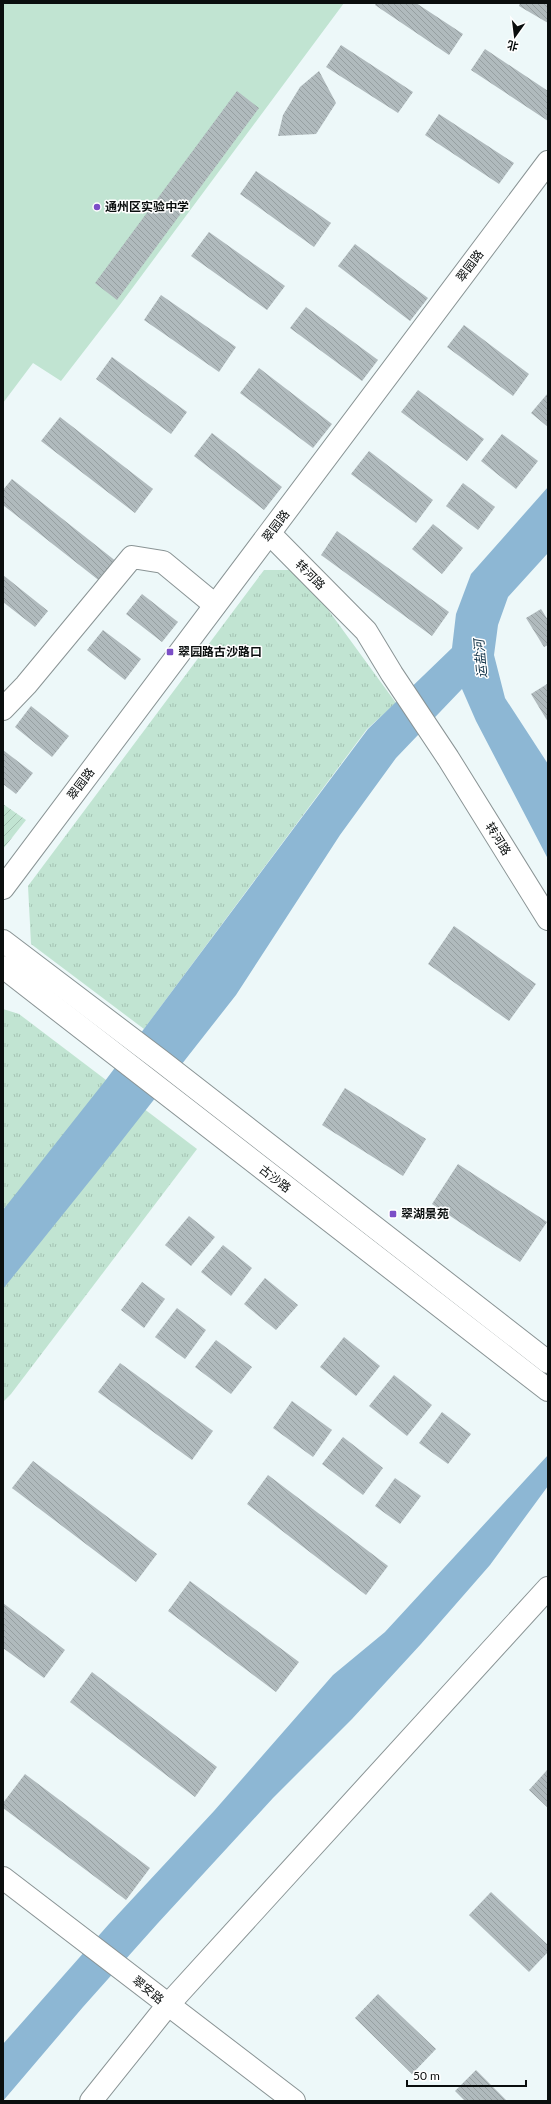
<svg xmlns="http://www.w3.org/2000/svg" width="551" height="2104" font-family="Lato,'Noto Sans SC',sans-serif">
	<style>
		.grass { fill: #c1e4d2 }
		.park { fill: url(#park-tufts) }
		.garden { fill: url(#garden-furrows) }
		.water { fill: #8db7d4 }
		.building { fill: url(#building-back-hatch) }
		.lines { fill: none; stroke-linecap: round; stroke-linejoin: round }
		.minor-casing { stroke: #8a9495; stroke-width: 24 }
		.major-casing { stroke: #8a9495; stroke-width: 24 }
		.minor { stroke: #fff; stroke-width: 22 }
		.major { stroke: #fff; stroke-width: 22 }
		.poi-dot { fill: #7b4ec7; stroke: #fff; stroke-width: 1.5 }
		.labels { text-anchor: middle; stroke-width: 3; stroke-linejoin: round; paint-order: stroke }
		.poi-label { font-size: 12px; font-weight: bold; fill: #0a0e0e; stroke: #fff; text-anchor: start }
		.street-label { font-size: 12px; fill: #0a0e0e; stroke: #fff }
		.water-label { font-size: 13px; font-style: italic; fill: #0e3046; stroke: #fff }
	</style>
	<defs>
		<pattern id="park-tufts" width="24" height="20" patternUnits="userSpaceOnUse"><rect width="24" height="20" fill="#c1e4d2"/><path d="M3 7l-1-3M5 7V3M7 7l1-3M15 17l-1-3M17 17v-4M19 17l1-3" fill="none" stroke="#a4c2b3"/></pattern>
		<pattern id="garden-furrows" width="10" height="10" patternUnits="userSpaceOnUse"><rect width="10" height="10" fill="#c1e4d2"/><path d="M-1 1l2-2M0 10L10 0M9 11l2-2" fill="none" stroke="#a4c2b3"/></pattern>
		<pattern id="building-back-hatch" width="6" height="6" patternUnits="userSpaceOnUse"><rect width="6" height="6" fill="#b0babd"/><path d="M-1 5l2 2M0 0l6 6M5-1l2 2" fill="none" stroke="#969fa1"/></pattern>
	</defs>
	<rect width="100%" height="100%" fill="#edf8f9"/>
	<path class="grass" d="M 3,3 L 344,3 L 122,302 L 61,381 L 33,363 L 3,403 Z"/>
	<g class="park">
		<path d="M 264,570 L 290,570 L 321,600 L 396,703 L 367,729 L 144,1029 L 31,944 L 28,886 Z"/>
		<path d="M 3,1009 L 19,1014 L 197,1149 L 11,1394 L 3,1402 Z"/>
	</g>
	<path class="garden" d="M 3,804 L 26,820 L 3,849 Z"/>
	<g class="water">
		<path d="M 548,487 L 548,553 L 508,597 L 498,625 L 494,655 L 505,698 L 548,764 L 548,859 L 476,721 L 462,689 L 396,758 L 340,835 L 236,995 L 105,1162 L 3,1289 L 3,1210 L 105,1081 L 368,729 L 452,648 L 456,614 L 471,574 Z"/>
		<path d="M 548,1455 L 548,1486 L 490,1565 L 421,1644 L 352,1719 L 273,1798 L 158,1923 L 83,2007 L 3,2101 L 3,2044 L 109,1924 L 214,1811 L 333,1675 L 385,1632 Z"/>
	</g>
	<g class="building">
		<path d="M 376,3 L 416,3 L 463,34 L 449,55 L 375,5 Z"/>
		<path d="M 520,3 L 548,3 L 548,23 L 519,6 Z"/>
		<path d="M 341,45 L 413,92 L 398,113 L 326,67 Z"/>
		<path d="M 485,49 L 548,91 L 548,121 L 471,70 Z"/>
		<path d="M 319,71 L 336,103 L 316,134 L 278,136 L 283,115 L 300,87 Z"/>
		<path d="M 237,91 L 259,108 L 117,300 L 95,283 Z"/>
		<path d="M 439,114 L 514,163 L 499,184 L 425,135 Z"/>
		<path d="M 256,171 L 331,223 L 314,247 L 240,194 Z"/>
		<path d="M 209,232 L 285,286 L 267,310 L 191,256 Z"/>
		<path d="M 355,244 L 428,298 L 410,321 L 338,266 Z"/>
		<path d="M 161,295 L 236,347 L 219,372 L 144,320 Z"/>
		<path d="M 306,307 L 378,360 L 362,381 L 290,328 Z"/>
		<path d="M 464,325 L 529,374 L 513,396 L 447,347 Z"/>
		<path d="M 112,357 L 187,412 L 171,434 L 96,379 Z"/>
		<path d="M 259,368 L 332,424 L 313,448 L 240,393 Z"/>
		<path d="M 418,390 L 484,439 L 467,461 L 401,412 Z"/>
		<path d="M 548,393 L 548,427 L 531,413 Z"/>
		<path d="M 60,417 L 153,489 L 135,513 L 41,441 Z"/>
		<path d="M 212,433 L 282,487 L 264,510 L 194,456 Z"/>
		<path d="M 502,434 L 538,461 L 516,489 L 481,461 Z"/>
		<path d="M 369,451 L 433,500 L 416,523 L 351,474 Z"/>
		<path d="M 12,479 L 117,562 L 101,582 L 3,505 L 3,490 Z"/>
		<path d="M 463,483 L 495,507 L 478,530 L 446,506 Z"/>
		<path d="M 433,524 L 463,548 L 442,574 L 412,549 Z"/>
		<path d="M 337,531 L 449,612 L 432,636 L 321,555 Z"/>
		<path d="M 3,575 L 48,611 L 35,627 L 3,602 Z"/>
		<path d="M 142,594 L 178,622 L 162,642 L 126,614 Z"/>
		<path d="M 541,609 L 548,620 L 548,645 L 544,647 L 526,618 Z"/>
		<path d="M 103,630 L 141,659 L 125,680 L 87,650 Z"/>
		<path d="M 547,684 L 548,686 L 548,722 L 531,694 Z"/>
		<path d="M 31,706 L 69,736 L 52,757 L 15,727 Z"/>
		<path d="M 3,750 L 33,773 L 16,794 L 3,784 Z"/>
		<path d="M 454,926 L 536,984 L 509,1021 L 428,964 Z"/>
		<path d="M 345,1088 L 426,1139 L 403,1176 L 322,1125 Z"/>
		<path d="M 458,1164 L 547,1222 L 520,1262 L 432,1204 Z"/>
		<path d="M 189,1216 L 215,1237 L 191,1266 L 165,1245 Z"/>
		<path d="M 223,1245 L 252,1268 L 231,1296 L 201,1272 Z"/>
		<path d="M 265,1278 L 298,1305 L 276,1330 L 244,1304 Z"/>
		<path d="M 142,1282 L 165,1299 L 144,1328 L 121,1310 Z"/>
		<path d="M 177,1308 L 206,1330 L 185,1359 L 155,1337 Z"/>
		<path d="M 344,1337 L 380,1366 L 356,1396 L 320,1367 Z"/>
		<path d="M 216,1340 L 252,1367 L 231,1394 L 195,1367 Z"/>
		<path d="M 120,1363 L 213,1431 L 192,1460 L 98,1392 Z"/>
		<path d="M 394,1375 L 432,1405 L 407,1436 L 369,1406 Z"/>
		<path d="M 292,1401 L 332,1430 L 313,1457 L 273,1428 Z"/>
		<path d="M 442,1412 L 471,1434 L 448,1464 L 419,1443 Z"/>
		<path d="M 343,1437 L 383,1468 L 363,1495 L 322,1464 Z"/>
		<path d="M 33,1461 L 157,1554 L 136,1582 L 12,1488 Z"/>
		<path d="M 268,1475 L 388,1566 L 366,1595 L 247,1504 Z"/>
		<path d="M 395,1478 L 421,1496 L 400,1524 L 375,1506 Z"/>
		<path d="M 190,1581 L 299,1662 L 276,1692 L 168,1611 Z"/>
		<path d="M 3,1603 L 65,1650 L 44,1678 L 3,1648 Z"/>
		<path d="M 92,1672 L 217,1767 L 195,1797 L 70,1702 Z"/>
		<path d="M 548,1769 L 548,1808 L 529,1790 Z"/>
		<path d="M 25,1774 L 150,1868 L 126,1900 L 3,1808 L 3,1803 Z"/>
		<path d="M 491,1892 L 548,1945 L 548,1952 L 529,1972 L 469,1915 Z"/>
		<path d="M 378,1994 L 436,2049 L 412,2074 L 355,2018 Z"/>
		<path d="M 476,2070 L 507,2101 L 465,2101 L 455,2091 Z"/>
	</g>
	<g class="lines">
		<g class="minor-casing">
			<g id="minor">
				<path d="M 270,534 L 366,631 L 392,674 L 448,758 L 548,919"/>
				<path d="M 3,709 L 26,685 L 132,557 L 163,562 L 215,605"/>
				<path d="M 3,888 L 548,162"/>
				<path d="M 3,1878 L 294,2101"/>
				<path d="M 91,2101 L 167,2006 L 548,1588"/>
			</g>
		</g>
		<g class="major-casing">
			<g id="major">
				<path d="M 3,941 L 161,1061 L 548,1362"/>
				<path d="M 3,967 L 548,1390"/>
			</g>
		</g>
		<use href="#minor" class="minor"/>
		<use href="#major" class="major"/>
	</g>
	<g class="poi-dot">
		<circle cx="97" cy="207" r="4"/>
		<rect x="166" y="648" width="8" height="8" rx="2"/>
		<rect x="389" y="1210" width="8" height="8" rx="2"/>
	</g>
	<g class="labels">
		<g class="poi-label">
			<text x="105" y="211">通州区实验中学</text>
			<text x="178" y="656">翠园路古沙路口</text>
			<text x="401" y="1218">翠湖景苑</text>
		</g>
		<g class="street-label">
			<text transform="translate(470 266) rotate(-53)" y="4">翠园路</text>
			<text transform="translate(276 526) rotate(-53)" y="4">翠园路</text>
			<text transform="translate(310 575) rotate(45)" y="4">转河路</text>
			<text transform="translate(81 784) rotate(-53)" y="4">翠园路</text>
			<text transform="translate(498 839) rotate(58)" y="4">转河路</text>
			<text transform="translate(275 1179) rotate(38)" y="4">古沙路</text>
			<text transform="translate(148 1990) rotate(39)" y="4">翠安路</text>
		</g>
		<g class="water-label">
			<text transform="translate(480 659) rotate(-95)" y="5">运盐河</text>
		</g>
	</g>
	<rect width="551" height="2104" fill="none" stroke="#0a0e0e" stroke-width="8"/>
	<g transform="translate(515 36) rotate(194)" stroke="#ffffff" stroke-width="3" paint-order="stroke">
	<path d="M0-3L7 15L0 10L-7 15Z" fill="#0a0e0e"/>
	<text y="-6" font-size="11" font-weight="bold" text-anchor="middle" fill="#0a0e0e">北</text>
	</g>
	<path d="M407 2080v6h119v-6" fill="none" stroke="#0a0e0e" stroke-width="2"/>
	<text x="413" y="2080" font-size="12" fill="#0a0e0e" stroke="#ffffff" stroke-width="3" paint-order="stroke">50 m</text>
</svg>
